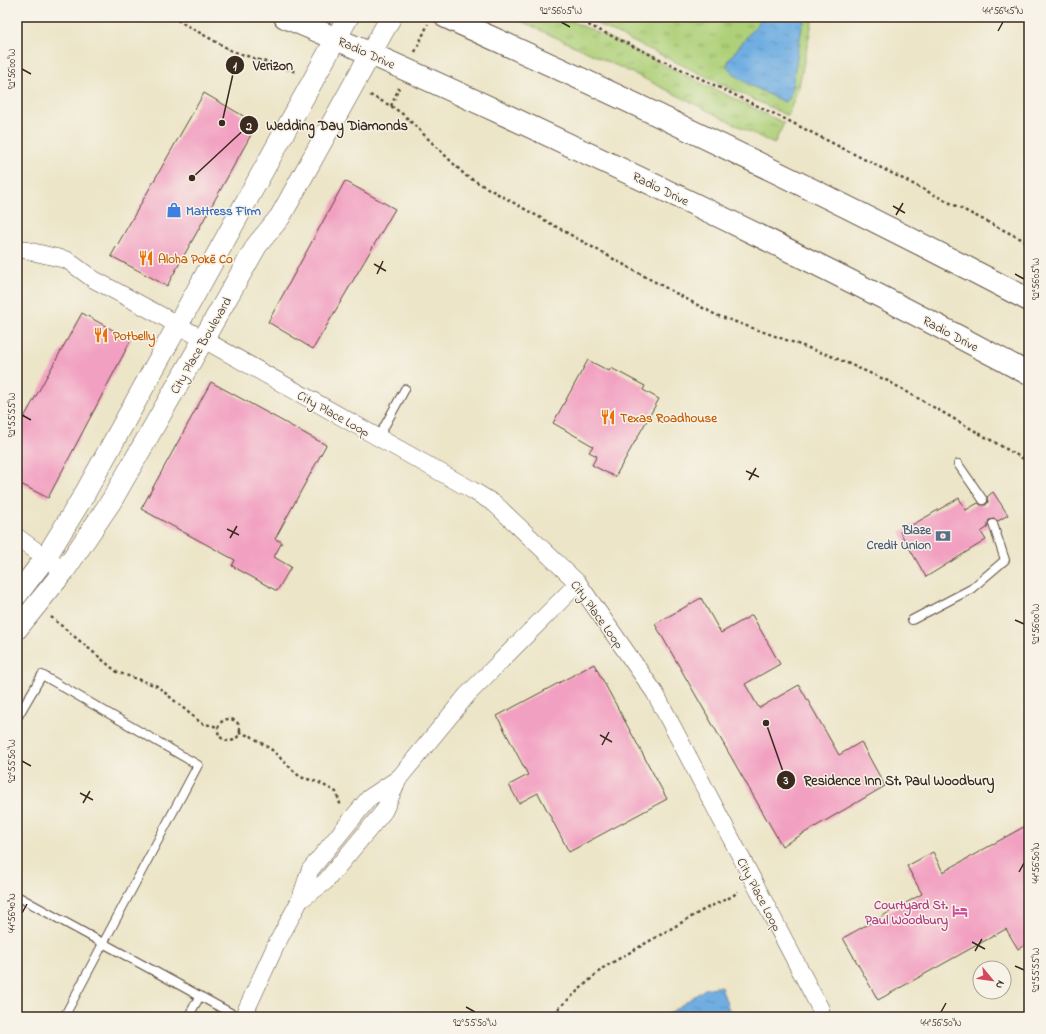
<svg xmlns="http://www.w3.org/2000/svg" width="1046" height="1034" font-family="'Indie Flower',sans-serif">
	<style>
		.grass { fill: url(#grass-tufts); stroke: #747d4b }
		.water { fill: url(#water-ripples); stroke: #556c80 }
		.building { fill: #f2a0c1 }
		.lines { fill: none; stroke-linecap: round; stroke-linejoin: round }
		.service-casing { stroke: #564638; stroke-width: 10 }
		.minor-casing { stroke: #564638; stroke-width: 18 }
		.tertiary-casing { stroke: #564638; stroke-width: 22 }
		.secondary-casing { stroke: #564638; stroke-width: 24 }
		.path { stroke: #564638; stroke-width: 2.5; stroke-dasharray: 3 3; stroke-linecap: butt }
		.service { stroke: #fff; stroke-width: 8 }
		.minor { stroke: #fff; stroke-width: 17 }
		.tertiary { stroke: #fff; stroke-width: 21 }
		.secondary { stroke: #fff; stroke-width: 22 }
		.ticks { fill: none; stroke: #3b2a1e; stroke-width: 1.5 }
		.labels { text-anchor: middle; stroke-width: 3; stroke-linejoin: round; paint-order: stroke }
		.street-label { font-size: 13px; fill: #3b2a1e; stroke: #f7f3e8 }
		.shop-label { font-size: 13px; font-weight: bold; fill: #366cbe; stroke: #f7f3e8; text-anchor: start }
		.food-label { font-size: 13px; font-weight: bold; fill: #c56008; stroke: #f7f3e8; text-anchor: start }
		.service-label { font-size: 13px; font-weight: bold; fill: #4e5e75; stroke: #f7f3e8; text-anchor: end }
		.hotel-label { font-size: 13px; font-weight: bold; fill: #b23c85; stroke: #f7f3e8; text-anchor: end }
		.leader { fill: none; stroke: #3b2a1e; stroke-width: 1.5 }
		.callout-dot { fill: #3b2a1e; stroke: #f7f3e8; stroke-width: 1.5 }
		.mark-label { font-size: 12px; text-anchor: middle; font-weight: bold; fill: #fff }
		.callout-label { font-size: 14px; text-anchor: middle; font-weight: bold; fill: #3b2a1e; stroke: #f7f3e8; stroke-width: 3; stroke-linejoin: round; paint-order: stroke }
		.neatline { fill: none; stroke: #3b2a1e; stroke-width: 1.5 }
		.ticks-label { font-size: 10px; text-anchor: middle; fill: #3b2a1e }
	</style>
	<defs>
		<pattern id="grass-tufts" width="24" height="20" patternUnits="userSpaceOnUse"><rect width="24" height="20" fill="#aed078"/><path d="M3 7l-1-3M5 7V3M7 7l1-3M15 17l-1-3M17 17v-4M19 17l1-3" fill="none" stroke="#8fa962"/></pattern>
		<pattern id="water-ripples" width="26" height="14" patternUnits="userSpaceOnUse"><rect width="26" height="14" fill="#6faee2"/><path d="M2 4q2-2 4 0t4 0M15 11q2-2 4 0t4 0" fill="none" stroke="#5c8eb7"/></pattern>
	</defs>
	<rect width="100%" height="100%" fill="#f7f3e8"/>
	<filter id="ink" filterUnits="userSpaceOnUse"><feTurbulence type="fractalNoise" baseFrequency=".025" numOctaves="2"/><feDisplacementMap in="SourceGraphic" scale="8" xChannelSelector="R" yChannelSelector="G"/><feConvolveMatrix kernelMatrix="1 2 1 2 8 2 1 2 1" color-interpolation-filters="sRGB"/></filter>
	<filter id="wash" filterUnits="userSpaceOnUse"><feTurbulence type="fractalNoise" baseFrequency=".012" numOctaves="4" result="noise"/><feDisplacementMap in="SourceGraphic" scale="16" xChannelSelector="R" yChannelSelector="G"/><feGaussianBlur stdDeviation="0.9" result="paint"/><feColorMatrix in="noise" values="0 0 0 0 0 0 0 0 0 0 0 0 0 0 0 0 0 1.4 0 .05"/><feComposite in="paint" operator="in"/></filter>
	<g filter="url(#wash)">
		<rect width="100%" height="100%" fill="#ece5c8"/>
		<g class="grass">
			<path d="M 512,17 L 562,17 L 601,34 L 784,123 L 774,144 L 641,77 Z"/>
			<path d="M 582,17 L 813,17 L 799,86 L 788,116 Z"/>
		</g>
		<g class="water">
			<path d="M 763,17 L 805,17 L 802,27 L 791,93 L 789,99 L 785,102 C 777,99 771,96 764,92 C 749,85 737,79 727,66 L 729,59 Z"/>
			<path d="M 721,986 L 731,1017 L 664,1017 L 705,989 Z"/>
		</g>
		<g id="blocks">
			<g class="building">
				<path d="M 204,93 L 257,124 L 167,286 L 111,256 Z"/>
				<path d="M 345,181 L 395,209 L 313,349 L 268,322 Z"/>
				<path d="M 82,313 L 131,340 L 48,498 L 17,482 L 17,430 Z"/>
				<path d="M 588,360 L 609,371 L 611,368 L 645,386 L 643,390 L 659,399 L 615,477 L 592,465 L 597,456 L 589,452 L 593,446 L 553,423 Z"/>
				<path d="M 211,382 L 326,445 L 275,539 L 282,542 L 274,557 L 291,567 L 277,591 L 232,566 L 235,560 L 141,509 Z"/>
				<path d="M 993,492 L 1008,515 L 998,521 L 994,519 L 989,520 L 988,523 L 988,527 L 981,532 L 986,540 L 926,577 L 900,532 L 959,498 L 966,510 L 978,503 L 981,505 L 986,505 L 988,502 L 987,497 Z"/>
				<path d="M 701,598 L 721,633 L 752,615 L 780,664 L 745,684 L 759,708 L 799,685 L 839,755 L 861,742 L 885,786 L 782,846 L 655,624 Z"/>
				<path d="M 594,664 L 667,799 L 569,852 L 538,793 L 519,803 L 509,785 L 528,775 L 497,716 Z"/>
				<path d="M 1029,824 L 1029,943 L 1018,949 L 1006,929 L 878,1000 L 843,938 L 922,894 L 907,866 L 933,852 L 943,872 Z"/>
			</g>
		</g>
	</g>
	<g filter="url(#ink)">
		<use href="#blocks" fill-opacity="0" stroke="#564638" stroke-width="1"/>
		<g class="lines">
			<g class="service-casing">
				<g id="service">
					<path d="M 378,438 L 405,389"/>
					<path d="M 958,464 L 983,500"/>
					<path d="M 912,620 L 971,589 L 1005,560 L 993,524"/>
					<path d="M 17,718 L 42,675 L 198,765 L 64,1017"/>
					<path d="M 17,896 L 238,1017"/>
					<path d="M 188,1017 L 200,996"/>
				</g>
			</g>
			<g class="minor-casing">
				<g id="minor">
					<path d="M 17,248 L 67,260 L 93,279 L 160,315 L 472,490 L 495,504 L 578,583 L 655,693 L 821,1010 L 821,1017"/>
					<path d="M 17,537 L 64,571"/>
					<path d="M 300,900 L 325,882 L 384,811 L 399,778 L 467,695 L 578,583"/>
					<path d="M 243,1017 L 276,945 L 300,900 L 310,870 L 369,798 L 399,778"/>
				</g>
			</g>
			<g class="tertiary-casing">
				<g id="tertiary">
					<path d="M 17,595 L 46,557 L 84,495 L 348,17"/>
					<path d="M 17,629 L 64,571 L 112,500 L 257,245 L 280,217 L 391,17"/>
				</g>
			</g>
			<g class="secondary-casing">
				<g id="secondary">
					<path d="M 285,17 C 385,59 483,104 580,150 C 732,221 882,295 1029,374"/>
					<path d="M 446,17 C 643,106 838,200 1029,300"/>
				</g>
			</g>
			<g class="path">
				<path d="M 172,17 L 232,51 L 296,72"/>
				<path d="M 572,17 L 787,120 L 1029,243"/>
				<path d="M 415,52 L 428,24"/>
				<path d="M 370,95 L 391,106 L 404,115 L 466,176 L 635,271 L 716,315 L 831,356 L 888,381 L 1029,462"/>
				<path d="M 391,106 L 399,88"/>
				<path d="M 51,617 L 117,672 L 157,686 L 201,723 L 218,727"/>
				<circle cx="229" cy="730" r="11"/>
				<path d="M 239,733 L 251,736 L 272,750 L 300,777 L 318,782 L 336,792 L 340,803 L 339,806"/>
				<path d="M 549,1017 L 603,968 L 705,909 L 733,896 L 738,891"/>
			</g>
			<use href="#service" class="service"/>
			<use href="#minor" class="minor"/>
			<use href="#tertiary" class="tertiary"/>
			<use href="#secondary" class="secondary"/>
		</g>
	</g>
	<path class="ticks" d="M 561,22 L 570,27M 998,31 L 1003,22M 22,69 L 31,74M 893,206 L 905,213M 896,215 L 903,203M 374,264 L 386,271M 377,274 L 383,261M 1015,274 L 1024,279M 22,415 L 31,420M 746,471 L 759,477M 749,480 L 756,468M 227,529 L 239,535M 230,538 L 237,526M 1015,620 L 1024,624M 600,735 L 612,742M 602,745 L 609,732M 22,761 L 31,766M 80,793 L 93,800M 83,803 L 90,791M 1019,872 L 1024,863M 22,913 L 27,904M 972,942 L 985,949M 975,951 L 982,939M 1015,966 L 1024,970M 466,1007 L 475,1012M 941,1012 L 946,1003"/>
	<defs>
		<g id="shop-bare" transform="scale(1.2)"><path d="M-5-2.5h2.3a2.7 3.5 0 0 1 5.4 0H5L5.5 6h-11ZM-1.5-2.5h3a1.5 2.3 0 0 0-3 0Z" fill="#3f7fe0" stroke="#f7f3e8" stroke-width="2.5" paint-order="stroke"/></g>
		<g id="restaurant-bare" transform="scale(1.2)"><path d="M-5-6h1v4h1v-4h1v4h1v-4h1v5L-1.5 .5V6h-2V.5L-5-1ZM5-6V6H3V1.5H1.5Q1.5-4 5-6Z" fill="#e8710a" stroke="#f7f3e8" stroke-width="2.5" paint-order="stroke"/></g>
		<g id="bank-bare" transform="scale(1.2)"><path d="M-6-4H6V4H-6ZM0-2.3a2.3 2.3 0 1 0 0 4.6a2.3 2.3 0 1 0 0-4.6Z" fill="#5c6f8a" stroke="#f7f3e8" stroke-width="2.5" paint-order="stroke"/></g>
		<g id="hotel-bare" transform="scale(1.2)"><path d="M-6-4.5h1.5V1H6V5H4.5V3h-9V5H-6ZM-4 0a1.8 1.8 0 1 1 3.6 0ZM.5 0V-2.5h3Q6-2.5 6 0Z" fill="#d1479c" stroke="#f7f3e8" stroke-width="2.5" paint-order="stroke"/></g>
	</defs>
	<g fill-rule="evenodd">
		<use href="#shop-bare" x="174" y="210"/>
		<use href="#restaurant-bare" x="146" y="258"/>
		<use href="#restaurant-bare" x="101" y="335"/>
		<use href="#restaurant-bare" x="608" y="417"/>
		<use href="#bank-bare" x="943" y="536"/>
		<use href="#hotel-bare" x="960" y="911"/>
	</g>
	<g class="labels">
		<g class="street-label">
			<text transform="translate(367 52) rotate(24)" y="5">Radio Drive</text>
			<text transform="translate(661 188) rotate(26)" y="5">Radio Drive</text>
			<text transform="translate(951 333) rotate(28)" y="5">Radio Drive</text>
			<text transform="translate(200 345) rotate(-60)" y="5">City Place Boulevard</text>
			<text transform="translate(334 413) rotate(29)" y="5">City Place Loop</text>
			<text transform="translate(598 614) rotate(54)" y="5">City Place Loop</text>
			<text transform="translate(760 894) rotate(62)" y="5">City Place Loop</text>
		</g>
		<g class="shop-label">
			<text x="186" y="215">Mattress Firm</text>
		</g>
		<g class="food-label">
			<text x="158" y="263">Aloha Pokē Co</text>
			<text x="113" y="340">Potbelly</text>
			<text x="620" y="422">Texas Roadhouse</text>
		</g>
		<g class="service-label">
			<text x="931" y="534">Blaze<tspan x="931" dy="15">Credit Union</tspan></text>
		</g>
		<g class="hotel-label">
			<text x="948" y="909">Courtyard St.<tspan x="948" dy="15">Paul Woodbury</tspan></text>
		</g>
	</g>
	<path class="leader" d="M222 123L235 65M192 178L249 125M766 723L786 780"/>
	<g class="callout-dot">
		<circle cx="222" cy="123" r="4"/>
		<circle cx="192" cy="178" r="4"/>
		<circle cx="766" cy="723" r="4"/>
		<circle cx="235" cy="65" r="10"/>
		<circle cx="249" cy="125" r="10"/>
		<circle cx="786" cy="780" r="10"/>
	</g>
	<g class="mark-label">
		<text x="235" y="70">1</text>
		<text x="249" y="130">2</text>
		<text x="786" y="784">3</text>
	</g>
	<g class="callout-label">
		<text x="273" y="70">Verizon</text>
		<text x="337" y="130">Wedding Day Diamonds</text>
		<text x="899" y="785">Residence Inn St. Paul Woodbury</text>
	</g>
	<rect width="1046" height="1034" fill="none" stroke="#f7f3e8" stroke-width="44"/>
	<g transform="translate(992 980) rotate(119)"><circle r="19" fill="#f7f3e8" stroke="#aca397"/>
	<path d="M0-3L7 15L0 10L-7 15Z" fill="#d1495b"/>
	<text y="-6" font-size="11" font-weight="bold" text-anchor="middle" fill="#3b2a1e">N</text>
	</g>
	<rect x="22" y="22" width="1002" height="990" class="neatline"/>
	<g class="ticks-label">
		<text x="561" y="14">92°56'05"W</text>
		<text x="1003" y="14">44°56'45"N</text>
		<text transform="translate(11 69) rotate(-90)" y="4">92°56'00"W</text>
		<text transform="translate(1035 279) rotate(-90)" y="4">92°56'05"W</text>
		<text transform="translate(11 415) rotate(-90)" y="4">92°55'55"W</text>
		<text transform="translate(1035 624) rotate(-90)" y="4">92°56'00"W</text>
		<text transform="translate(11 761) rotate(-90)" y="4">92°55'50"W</text>
		<text transform="translate(1035 863) rotate(-90)" y="4">44°56'50"N</text>
		<text transform="translate(11 913) rotate(-90)" y="4">44°56'40"N</text>
		<text transform="translate(1035 970) rotate(-90)" y="4">92°55'55"W</text>
		<text x="475" y="1026">92°55'50"W</text>
		<text x="941" y="1026">44°56'50"N</text>
	</g>
</svg>
